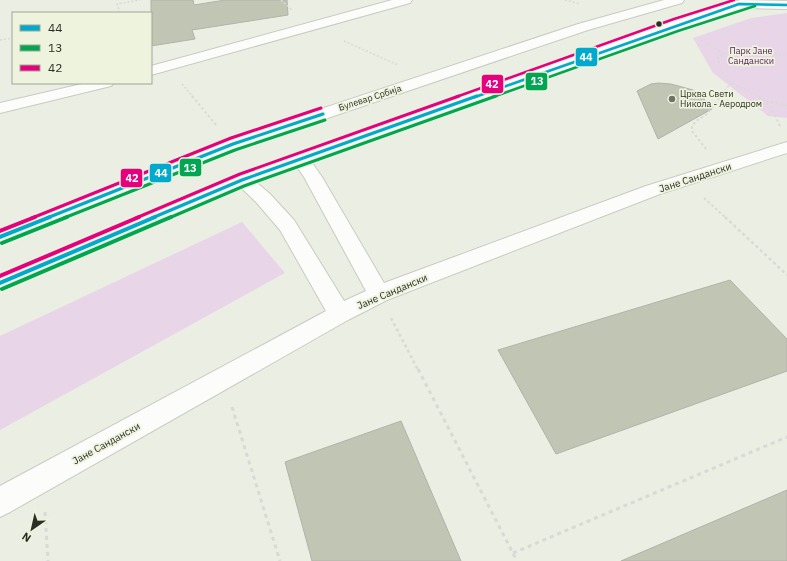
<svg xmlns="http://www.w3.org/2000/svg" width="787" height="561" font-family="'IBM Plex Sans',sans-serif">
	<style>
		.green { fill: #e9d5e8 }
		.building { fill: #c1c5b4; stroke: #b0b3aa }
		.lines { fill: none; stroke-linecap: round; stroke-linejoin: round }
		.street-casing { stroke: #c8cbc2; stroke-width: 2 }
		.secondary-casing { stroke: #c8cbc2; stroke-width: 2 }
		.path-far3 { stroke: #d9dad6; stroke-width: 1.5; stroke-dasharray: 2 2; stroke-linecap: butt }
		.path-far2 { stroke: #d9dad6; stroke-width: 2; stroke-dasharray: 2.5 2.5; stroke-linecap: butt }
		.path-far1 { stroke: #d9dad6; stroke-width: 2.5; stroke-dasharray: 3 3; stroke-linecap: butt }
		.path { stroke: #d9dad6; stroke-width: 3; stroke-dasharray: 4 4; stroke-linecap: butt }
		.street { fill: #fcfcfb; fill-rule: evenodd }
		.secondary { fill: #fcfcfb; fill-rule: evenodd }
		.bus-1-far2-casing { stroke: #eef3de; stroke-width: 4.5 }
		.bus-1-far1-casing { stroke: #eef3de; stroke-width: 5.5 }
		.bus-1-casing { stroke: #eef3de; stroke-width: 7 }
		.bus-2-far2-casing { stroke: #eef3de; stroke-width: 4.5 }
		.bus-2-far1-casing { stroke: #eef3de; stroke-width: 5.5 }
		.bus-2-casing { stroke: #eef3de; stroke-width: 7 }
		.bus-3-far2-casing { stroke: #eef3de; stroke-width: 4.5 }
		.bus-3-far1-casing { stroke: #eef3de; stroke-width: 5.5 }
		.bus-3-casing { stroke: #eef3de; stroke-width: 7 }
		.bus-1-far2 { stroke: #00a9ce; stroke-width: 2.5 }
		.bus-1-far1 { stroke: #00a9ce; stroke-width: 3 }
		.bus-1 { stroke: #00a9ce; stroke-width: 4 }
		.bus-2-far2 { stroke: #00a651; stroke-width: 2.5 }
		.bus-2-far1 { stroke: #00a651; stroke-width: 3 }
		.bus-2 { stroke: #00a651; stroke-width: 4 }
		.bus-3-far2 { stroke: #e5007d; stroke-width: 2.5 }
		.bus-3-far1 { stroke: #e5007d; stroke-width: 3 }
		.bus-3 { stroke: #e5007d; stroke-width: 4 }
		.bus-dot { fill: #2d2f27; stroke: #eef3de; stroke-width: 1.5 }
		.poi-dot { fill: #707269; stroke: #eef3de; stroke-width: 1.5 }
		.labels { text-anchor: middle; stroke-width: 3.5; stroke-linejoin: round; paint-order: stroke }
		.far-park-label { font-size: 9px; fill: #541b5c; stroke: #eef3de }
		.far-poi-label { font-size: 9px; fill: #2d2f27; stroke: #eef3de; text-anchor: start }
		.far-street-label { font-size: 9px; fill: #2d2f27; stroke: #eef3de }
		.street-label { font-size: 10px; fill: #2d2f27; stroke: #eef3de }
		.line-badge { stroke: #eef3de; stroke-width: 1.5 }
		.badge-label { font-size: 11px; text-anchor: middle; font-weight: bold; fill: #fff }
	</style>
	<rect width="100%" height="100%" fill="#ebeee3"/>
	<g class="green">
		<path d="M 787,13 L 787,118 L 768,116 L 713,73 L 693,38 L 751,18 Z"/>
		<path d="M 242,222 L 285,273 L 0,430 L 0,336 Z"/>
	</g>
	<g class="building">
		<path d="M 151,0 L 193,0 L 194,5 L 225,0 L 287,0 L 288,15 L 192,30 L 195,39 L 151,46 Z"/>
		<path d="M 659,83 L 671,84 L 693,90 L 701,95 L 712,109 L 658,139 L 637,91 L 651,84 Z"/>
		<path d="M 730,280 L 787,339 L 787,371 L 556,454 L 498,350 Z"/>
		<path d="M 401,421 L 461,561 L 312,561 L 285,462 Z"/>
		<path d="M 787,490 L 787,561 L 621,561 Z"/>
	</g>
	<g class="lines">
		<g class="street-casing">
			<g id="street">
				<path d="M 392,0 L 412,0 L 410,3 L 151,75 L 151,66 Z"/>
				<path d="M 86,83 L 114,83 L 111,86 L 0,113 L 0,103 Z"/>
				<path d="M 787,142 L 787,153 L 660,194 L 387,300 L 348,320 L 10,512 L 0,517 L 0,486 L 326,311 L 280,230 L 256,202 L 233,180 L 235,176 L 242,174 L 249,176 L 270,194 L 294,220 L 344,301 L 366,291 L 304,177 L 291,158 L 294,154 L 300,153 L 306,154 L 322,177 L 384,283 L 646,186 Z"/>
			</g>
		</g>
		<g class="secondary-casing">
			<g id="secondary">
				<path d="M 664,0 L 684,0 L 682,3 L 588,30 L 239,148 L 0,244 L 0,229 L 227,140 L 578,24 Z"/>
				<path d="M 740,0 L 787,1 L 787,9 L 742,8 L 681,28 L 249,184 L 0,291 L 0,274 L 235,176 L 671,22 Z"/>
			</g>
		</g>
		<g class="path-far3">
			<path d="M 281,0 L 292,10"/>
			<path d="M 565,0 L 580,4"/>
			<path d="M 120,13 L 117,4 L 140,0"/>
			<path d="M 0,40 L 13,38"/>
			<path d="M 701,40 L 723,53"/>
			<path d="M 344,41 L 398,65"/>
			<path d="M 182,84 L 193,97"/>
			<path d="M 720,97 L 731,83"/>
			<path d="M 760,97 C 739,84 722,87 718,57 C 738,45 765,51 787,55"/>
		</g>
		<g class="path-far2">
			<path d="M 192,96 L 216,125"/>
			<path d="M 759,96 L 771,107 L 780,126"/>
			<path d="M 766,101 L 787,105"/>
			<path d="M 706,149 L 692,131 L 692,126 L 696,121 L 707,114 L 721,96"/>
			<path d="M 704,198 L 726,218"/>
		</g>
		<g class="path-far1">
			<path d="M 725,217 L 787,275"/>
			<path d="M 391,318 L 418,370"/>
		</g>
		<g class="path">
			<path d="M 418,369 L 517,561"/>
			<path d="M 232,407 L 280,561"/>
			<path d="M 45,512 L 48,561"/>
			<path d="M 513,553 L 787,437"/>
		</g>
		<use href="#street" class="street"/>
		<use href="#secondary" class="secondary"/>
		<g class="bus-1-far2-casing">
			<path id="bus-1-far2" d="M 475,97 L 739,4 L 787,5"/>
		</g>
		<g class="bus-1-far1-casing">
			<g id="bus-1-far1">
				<path d="M 47,218 L 233,144 L 323,114"/>
				<path d="M 152,218 L 242,180 L 477,96"/>
			</g>
		</g>
		<g class="bus-1-casing">
			<g id="bus-1">
				<path d="M 0,237 L 50,217"/>
				<path d="M 0,283 L 155,217"/>
			</g>
		</g>
		<g class="bus-2-far2-casing">
			<path id="bus-2-far2" d="M 493,97 L 678,31 L 755,6"/>
		</g>
		<g class="bus-2-far1-casing">
			<g id="bus-2-far1">
				<path d="M 64,218 L 235,150 L 325,120"/>
				<path d="M 169,218 L 244,186 L 496,96"/>
			</g>
		</g>
		<g class="bus-2-casing">
			<g id="bus-2">
				<path d="M 2,243 L 67,217"/>
				<path d="M 2,289 L 171,217"/>
			</g>
		</g>
		<g class="bus-3-far2-casing">
			<path id="bus-3-far2" d="M 456,97 L 674,19 L 734,0"/>
		</g>
		<g class="bus-3-far1-casing">
			<g id="bus-3-far1">
				<path d="M 32,218 L 231,138 L 321,108"/>
				<path d="M 136,218 L 240,174 L 459,96"/>
			</g>
		</g>
		<g class="bus-3-casing">
			<g id="bus-3">
				<path d="M 0,231 L 35,217"/>
				<path d="M 0,276 L 139,217"/>
			</g>
		</g>
		<use href="#bus-1-far2" class="bus-1-far2"/>
		<use href="#bus-1-far1" class="bus-1-far1"/>
		<use href="#bus-1" class="bus-1"/>
		<use href="#bus-2-far2" class="bus-2-far2"/>
		<use href="#bus-2-far1" class="bus-2-far1"/>
		<use href="#bus-2" class="bus-2"/>
		<use href="#bus-3-far2" class="bus-3-far2"/>
		<use href="#bus-3-far1" class="bus-3-far1"/>
		<use href="#bus-3" class="bus-3"/>
	</g>
	<circle class="bus-dot" cx="659" cy="24" r="3.5"/>
	<circle class="poi-dot" cx="672" cy="99" r="4"/>
	<g class="labels">
		<g class="far-park-label">
			<text x="751" y="54">Парк Јане<tspan x="751" dy="10">Сандански</tspan></text>
		</g>
		<g class="far-poi-label">
			<text x="680" y="97">Црква Свети<tspan x="680" dy="10">Никола - Аеродром</tspan></text>
		</g>
		<g class="far-street-label">
			<text transform="translate(370 98) rotate(-18)" y="3">Булевар Србија</text>
		</g>
		<g class="street-label">
			<text transform="translate(695 177) rotate(-18)" y="4">Јане Сандански</text>
			<text transform="translate(392 291) rotate(-23)" y="4">Јане Сандански</text>
			<text transform="translate(106 443) rotate(-29)" y="4">Јане Сандански</text>
		</g>
	</g>
	<g class="line-badge">
		<rect x="575" y="47" width="23" height="20" rx="4" fill="#00a9ce"/>
		<rect x="525" y="72" width="23" height="19" rx="4" fill="#00a651"/>
		<rect x="481" y="74" width="23" height="20" rx="4" fill="#e5007d"/>
		<rect x="179" y="158" width="23" height="19" rx="4" fill="#00a651"/>
		<rect x="149" y="163" width="23" height="20" rx="4" fill="#00a9ce"/>
		<rect x="120" y="168" width="23" height="20" rx="4" fill="#e5007d"/>
	</g>
	<g class="badge-label">
		<text x="586" y="61">44</text>
		<text x="537" y="85">13</text>
		<text x="492" y="88">42</text>
		<text x="190" y="172">13</text>
		<text x="161" y="177">44</text>
		<text x="132" y="182">42</text>
	</g>
	<rect x="12" y="12" width="140" height="72" fill="#eef3de" stroke="#a1a595"/>
	<rect x="20" y="25" width="20" height="6" fill="#00a9ce" stroke="#a1a595"/>
	<text x="48" y="32" font-size="12" fill="#2d2f27">44</text>
	<rect x="20" y="45" width="20" height="6" fill="#00a651" stroke="#a1a595"/>
	<text x="48" y="52" font-size="12" fill="#2d2f27">13</text>
	<rect x="20" y="65" width="20" height="6" fill="#e5007d" stroke="#a1a595"/>
	<text x="48" y="72" font-size="12" fill="#2d2f27">42</text>
	<g transform="translate(32 529) rotate(214)" stroke="#eef3de" stroke-width="3" paint-order="stroke">
	<path d="M0-3L7 15L0 10L-7 15Z" fill="#2d2f27"/>
	<text y="-6" font-size="11" font-weight="bold" text-anchor="middle" fill="#2d2f27">N</text>
	</g>
</svg>
